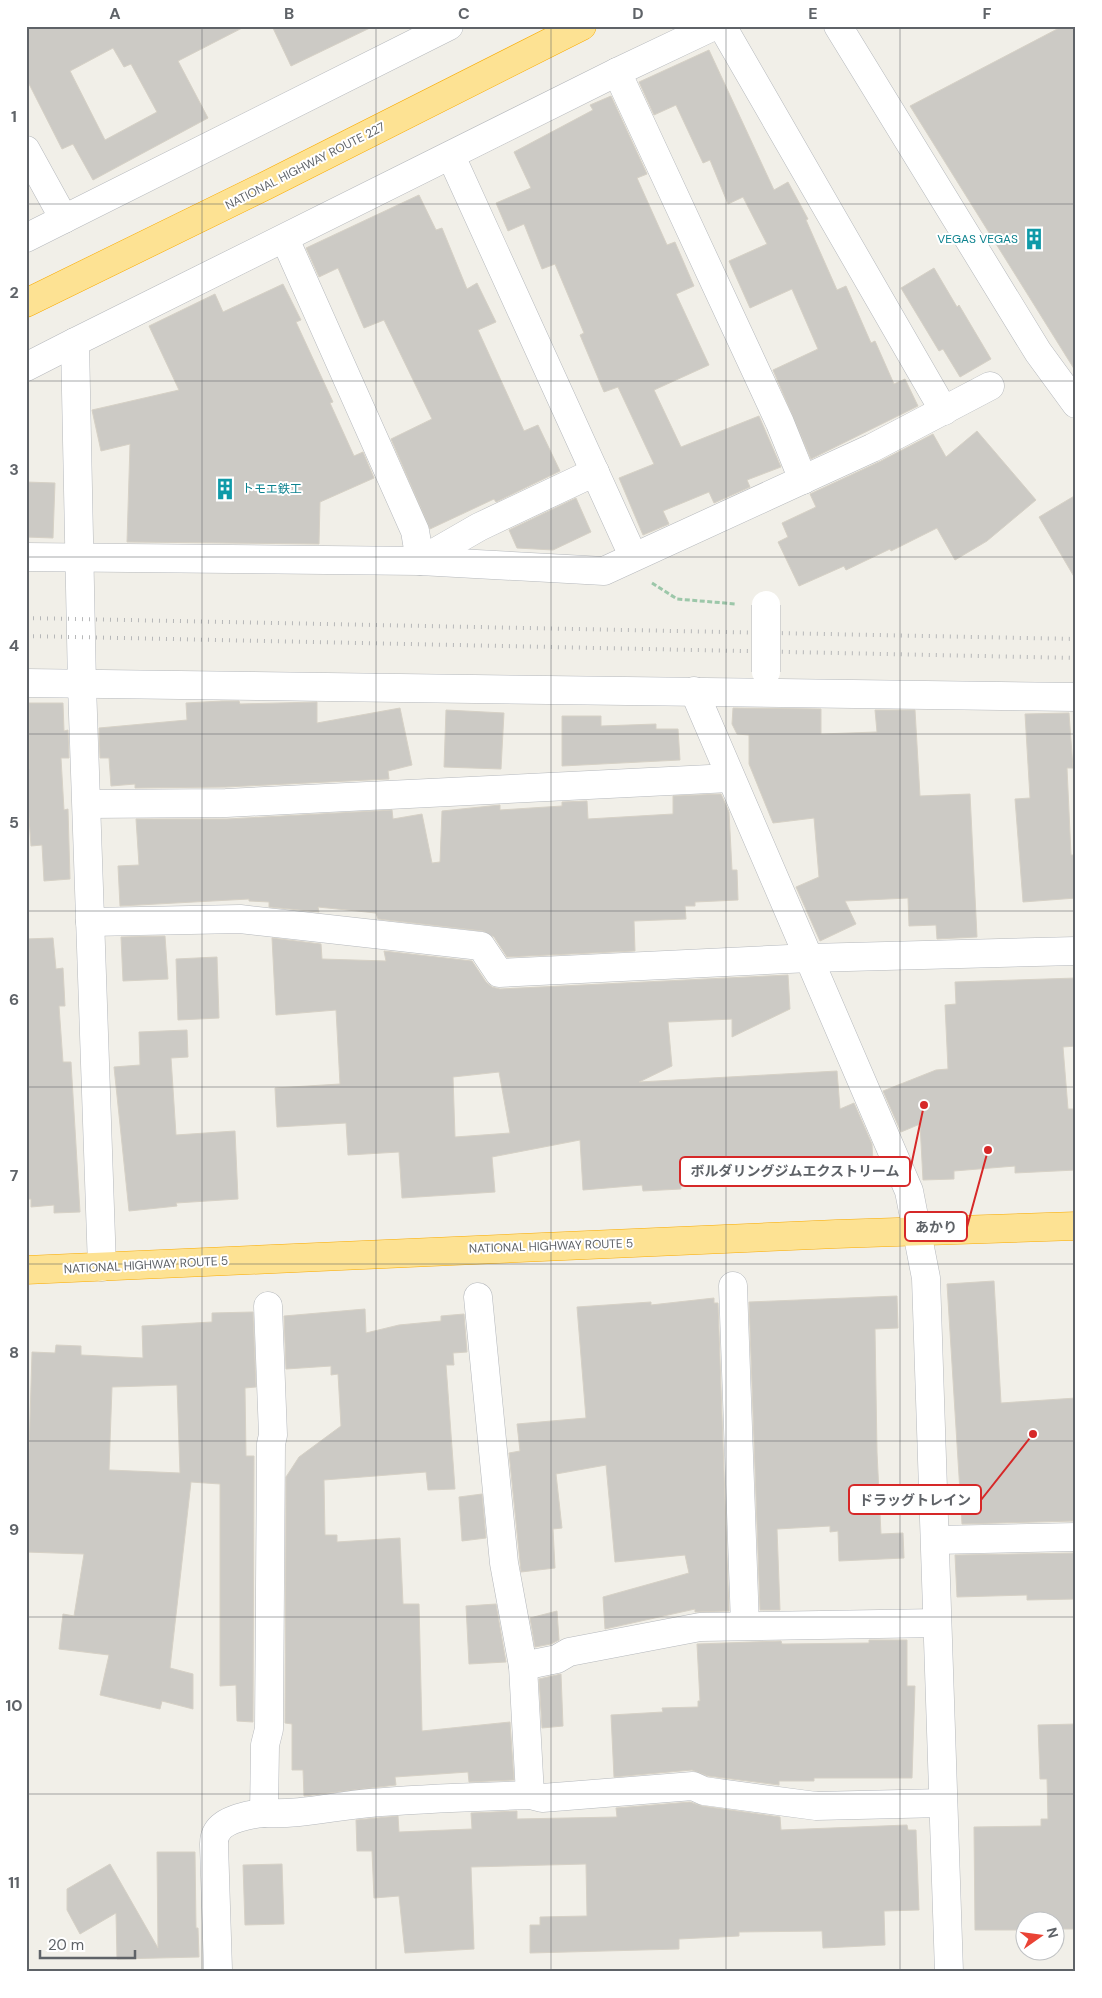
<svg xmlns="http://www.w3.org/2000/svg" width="1102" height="1998" font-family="'DM Sans','Noto Sans JP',sans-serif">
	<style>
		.building { fill: #cccac5; stroke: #d6d1c6; fill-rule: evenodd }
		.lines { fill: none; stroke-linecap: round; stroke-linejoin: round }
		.minor-casing { stroke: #b5b8bc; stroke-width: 29 }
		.highway-casing { stroke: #f9ab00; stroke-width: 29 }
		.path { stroke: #9cc7a9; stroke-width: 3; stroke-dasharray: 5 2.5; stroke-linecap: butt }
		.minor { stroke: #fff; stroke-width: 28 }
		.highway { stroke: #fde293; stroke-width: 28 }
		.rail { stroke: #b6b7b8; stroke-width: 4; stroke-dasharray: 1 6; stroke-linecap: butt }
		.minor-bridge-casing { stroke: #b5b8bc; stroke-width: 29; stroke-linecap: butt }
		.minor-bridge { stroke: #fff; stroke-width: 28 }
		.grid { fill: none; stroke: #5f6368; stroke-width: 1; stroke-opacity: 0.55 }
		.labels { text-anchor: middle; stroke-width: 4; stroke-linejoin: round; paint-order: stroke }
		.street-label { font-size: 12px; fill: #5f6368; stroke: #fff }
		.culture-label { font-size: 12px; fill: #0d838f; stroke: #fff; text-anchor: end }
		.leader { fill: none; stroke: #d62828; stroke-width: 2 }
		.callout-dot { fill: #d62828; stroke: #fff; stroke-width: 2 }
		.callout { fill: #fff; stroke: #d62828; stroke-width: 2 }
		.callout-label { font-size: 14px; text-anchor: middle; font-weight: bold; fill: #5f6368 }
		.neatline { fill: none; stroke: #5f6368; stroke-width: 2 }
		.grid-label { font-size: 16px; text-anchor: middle; font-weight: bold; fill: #5f6368 }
	</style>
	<rect width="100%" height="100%" fill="#f1efe8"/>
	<g class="building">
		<path d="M 26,26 L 246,26 L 178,61 L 208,118 L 93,180 L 73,144 L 62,149 L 26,78 ZM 113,48 L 124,67 L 131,64 L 157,112 L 105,140 L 70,71 Z"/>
		<path d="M 272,26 L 374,26 L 291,66 Z"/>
		<path d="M 1063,26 L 1076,26 L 1076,372 L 910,106 Z"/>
		<path d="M 709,50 L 774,190 L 788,182 L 808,219 L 806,220 L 837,290 L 846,286 L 871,343 L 875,341 L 894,384 L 905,379 L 918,406 L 811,459 L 773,370 L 818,349 L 792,289 L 750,308 L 729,261 L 767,244 L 743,197 L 728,204 L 710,160 L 703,163 L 676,105 L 654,115 L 639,82 Z"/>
		<path d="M 611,96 L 647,174 L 637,178 L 667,245 L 675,242 L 694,286 L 676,294 L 709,365 L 654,390 L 681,447 L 759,416 L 781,467 L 747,480 L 750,487 L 714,503 L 709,492 L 663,511 L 669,524 L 643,535 L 619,478 L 654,464 L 618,387 L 604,392 L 580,335 L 584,333 L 555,264 L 542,269 L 524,224 L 508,231 L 496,203 L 531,188 L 514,152 L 593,110 L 590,105 Z"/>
		<path d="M 419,195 L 436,230 L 442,228 L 467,289 L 477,283 L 496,322 L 478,330 L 524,431 L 538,425 L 560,471 L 496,502 L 494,499 L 430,529 L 391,439 L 432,419 L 384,320 L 364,328 L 338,268 L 319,277 L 306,248 Z"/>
		<path d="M 934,268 L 957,307 L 959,305 L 991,359 L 960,377 L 943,349 L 939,351 L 901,288 Z"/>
		<path d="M 283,284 L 301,320 L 296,322 L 333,402 L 330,403 L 354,456 L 363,452 L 374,478 L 320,502 L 319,544 L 127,542 L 130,444 L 101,451 L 92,410 L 179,390 L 149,326 L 215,294 L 223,312 Z"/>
		<path d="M 977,431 L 1036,500 L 987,541 L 955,560 L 937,528 L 891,551 L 890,549 L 846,570 L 844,566 L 799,586 L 778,542 L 788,537 L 782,523 L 816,507 L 810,494 L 879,462 L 933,434 L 946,457 Z"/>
		<path d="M 26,482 L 55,483 L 53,538 L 26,537 Z"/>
		<path d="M 1076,495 L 1076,580 L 1039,517 Z"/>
		<path d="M 576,498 L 591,532 L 553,550 L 517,548 L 509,530 Z"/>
		<path d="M 222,701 L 239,701 L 240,704 L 317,702 L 317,723 L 400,708 L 412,765 L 388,771 L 389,779 L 226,787 L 135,788 L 135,784 L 111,786 L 109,758 L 100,758 L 99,728 L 187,720 L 186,703 Z"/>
		<path d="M 29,703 L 63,703 L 64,731 L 68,730 L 69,758 L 61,758 L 64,810 L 68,809 L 70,879 L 44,881 L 42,845 L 31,846 L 28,803 L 26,803 L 26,769 L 29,769 Z"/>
		<path d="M 733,708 L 821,709 L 821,734 L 877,732 L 875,710 L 915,710 L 920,796 L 970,794 L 977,937 L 937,939 L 936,925 L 909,926 L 908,898 L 845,901 L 856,924 L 820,941 L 796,887 L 819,877 L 814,818 L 773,823 L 749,764 L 749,735 L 737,734 L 732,724 Z"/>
		<path d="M 446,710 L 504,713 L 501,769 L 444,767 Z"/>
		<path d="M 1069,713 L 1073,768 L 1067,768 L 1071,855 L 1076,855 L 1076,898 L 1023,902 L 1015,799 L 1030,798 L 1025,714 Z"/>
		<path d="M 562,716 L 601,716 L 601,726 L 656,724 L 656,729 L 678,729 L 680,760 L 562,766 Z"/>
		<path d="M 721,794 L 729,812 L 732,870 L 737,870 L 738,900 L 695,902 L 695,906 L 685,906 L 686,919 L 634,921 L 635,951 L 507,957 L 494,937 L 483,931 L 378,919 L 376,913 L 318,907 L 319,912 L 269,907 L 269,902 L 249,901 L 249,899 L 120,906 L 118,866 L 139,865 L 136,819 L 227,819 L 392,810 L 393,819 L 422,814 L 432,863 L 440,862 L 442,811 L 500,805 L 500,810 L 562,806 L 562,802 L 587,801 L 588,819 L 673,814 L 673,796 Z"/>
		<path d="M 165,936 L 168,979 L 123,981 L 121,937 Z"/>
		<path d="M 53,938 L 56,969 L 63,968 L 65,1006 L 59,1006 L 63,1062 L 71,1062 L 80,1212 L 54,1213 L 54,1205 L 31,1207 L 31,1199 L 26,1199 L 26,939 Z"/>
		<path d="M 272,938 L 321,944 L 322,959 L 386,961 L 384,951 L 472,961 L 486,982 L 492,987 L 500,989 L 788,975 L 790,1009 L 732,1037 L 732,1019 L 668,1022 L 672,1066 L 639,1082 L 837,1071 L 840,1109 L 854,1103 L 872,1144 L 874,1179 L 835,1183 L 835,1178 L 778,1183 L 778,1178 L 710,1181 L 710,1184 L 681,1186 L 681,1189 L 643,1191 L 642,1185 L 583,1190 L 580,1140 L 492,1157 L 495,1192 L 402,1198 L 399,1152 L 348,1155 L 346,1123 L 277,1127 L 275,1088 L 340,1084 L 336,1010 L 276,1015 ZM 499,1072 L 510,1133 L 455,1137 L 453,1077 Z"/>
		<path d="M 217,957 L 219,1018 L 178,1020 L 176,959 Z"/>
		<path d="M 1076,978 L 1076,1046 L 1063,1047 L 1068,1109 L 1076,1109 L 1076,1170 L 1015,1173 L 1015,1166 L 954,1171 L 954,1179 L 923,1180 L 920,1124 L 901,1132 L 883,1091 L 936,1070 L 948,1069 L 945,1005 L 956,1004 L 955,982 Z"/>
		<path d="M 187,1030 L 188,1057 L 171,1058 L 176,1135 L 235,1131 L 238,1199 L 176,1203 L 177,1206 L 129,1211 L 114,1067 L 140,1065 L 139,1032 Z"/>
		<path d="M 994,1281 L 1001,1403 L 1076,1398 L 1076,1521 L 962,1524 L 947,1284 Z"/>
		<path d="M 897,1296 L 898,1328 L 875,1329 L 877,1452 L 881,1534 L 903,1533 L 904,1558 L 839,1561 L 838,1531 L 830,1532 L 830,1526 L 777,1529 L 780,1610 L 760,1610 L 749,1302 Z"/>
		<path d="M 714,1298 L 714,1303 L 718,1303 L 729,1611 L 695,1612 L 695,1609 L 605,1629 L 603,1597 L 689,1573 L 685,1555 L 615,1562 L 606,1465 L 556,1474 L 562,1528 L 553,1529 L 555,1568 L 521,1572 L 509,1453 L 520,1451 L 517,1424 L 586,1418 L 577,1307 L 651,1302 L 651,1305 Z"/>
		<path d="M 365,1309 L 366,1333 L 399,1325 L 441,1321 L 441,1316 L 464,1314 L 467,1352 L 453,1353 L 454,1365 L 446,1365 L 455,1489 L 428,1490 L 426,1472 L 324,1480 L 325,1535 L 337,1535 L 337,1542 L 400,1538 L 403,1604 L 419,1604 L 422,1731 L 510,1722 L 514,1780 L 469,1782 L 468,1772 L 395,1777 L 396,1785 L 304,1796 L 303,1770 L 292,1770 L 292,1724 L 285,1723 L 286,1477 L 299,1457 L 341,1426 L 338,1374 L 331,1375 L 331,1366 L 286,1369 L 284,1316 Z"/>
		<path d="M 253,1312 L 256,1387 L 245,1388 L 246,1456 L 254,1456 L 253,1722 L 237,1721 L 236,1685 L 220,1686 L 220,1484 L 191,1482 L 170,1668 L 193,1674 L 193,1709 L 162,1701 L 160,1709 L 100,1695 L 109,1655 L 59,1649 L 63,1614 L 74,1616 L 84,1554 L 26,1552 L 32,1352 L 55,1353 L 56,1345 L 81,1346 L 81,1355 L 143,1358 L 142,1326 L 212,1322 L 212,1313 ZM 177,1385 L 180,1473 L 109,1470 L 112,1387 Z"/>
		<path d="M 482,1494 L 486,1538 L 462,1541 L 459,1497 Z"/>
		<path d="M 1076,1553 L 1076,1599 L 1027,1600 L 1027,1595 L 957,1597 L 955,1555 Z"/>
		<path d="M 496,1604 L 506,1662 L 469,1664 L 466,1606 Z"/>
		<path d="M 557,1611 L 559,1640 L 551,1644 L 535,1647 L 530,1618 Z"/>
		<path d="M 869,1640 L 907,1640 L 907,1686 L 915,1686 L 912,1778 L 814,1778 L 814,1781 L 779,1781 L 779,1785 L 708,1776 L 692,1770 L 614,1777 L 611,1715 L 663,1712 L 662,1708 L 698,1707 L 698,1701 L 700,1701 L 697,1644 L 781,1641 L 782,1644 L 869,1643 Z"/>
		<path d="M 561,1674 L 563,1726 L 542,1728 L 539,1679 Z"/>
		<path d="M 1076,1724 L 1076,1929 L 1054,1929 L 1054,1920 L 1024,1920 L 1024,1930 L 975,1930 L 974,1827 L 1041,1826 L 1041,1819 L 1048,1819 L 1047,1779 L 1040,1779 L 1038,1725 Z"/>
		<path d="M 690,1802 L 702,1806 L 780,1817 L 781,1830 L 907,1825 L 908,1830 L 916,1830 L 919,1910 L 884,1911 L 885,1945 L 823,1948 L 822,1931 L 739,1932 L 739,1936 L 679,1939 L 679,1949 L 530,1953 L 530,1925 L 540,1925 L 540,1917 L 587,1916 L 586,1864 L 471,1867 L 474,1949 L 405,1953 L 399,1896 L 374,1898 L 372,1851 L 357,1851 L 356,1820 L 398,1816 L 399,1832 L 472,1829 L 471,1813 L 517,1811 L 517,1819 L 617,1817 L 616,1808 Z"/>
		<path d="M 157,1852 L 195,1852 L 196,1928 L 198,1928 L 199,1957 L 117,1959 L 116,1913 L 80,1934 L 67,1910 L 67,1889 L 110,1864 L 158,1948 Z"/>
		<path d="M 282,1864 L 284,1924 L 245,1925 L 243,1865 Z"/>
	</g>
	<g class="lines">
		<g class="minor-casing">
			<g id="minor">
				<path d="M 722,26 L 944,411"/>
				<path d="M 838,26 L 1038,352 L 1076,404"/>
				<path d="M 617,72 L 780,423 L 803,480"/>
				<path d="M 26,150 L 64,219"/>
				<path d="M 451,156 L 633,556"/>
				<path d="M 26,238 L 449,26"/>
				<path d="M 285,239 L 415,531 L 420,561 L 479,527 L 595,472"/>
				<path d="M 26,367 L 75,342"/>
				<path d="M 26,557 L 420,561 L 604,571 L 872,448 L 990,386"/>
				<path d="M 26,683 L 1076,697"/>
				<path d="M 694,691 L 909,1191 L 926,1278 L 949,1972"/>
				<path d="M 87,804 L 226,803 L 730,778"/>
				<path d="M 90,922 L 240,919 L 481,946 L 499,973 L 810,958 L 1076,951"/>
				<path d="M 102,1267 L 82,685 L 75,342 L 617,72 L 714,26"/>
				<path d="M 733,1286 L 745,1625"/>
				<path d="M 478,1297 L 504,1563 L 523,1666 L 557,1659 L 569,1652 L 700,1627 L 937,1623"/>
				<path d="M 268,1306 L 273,1435 L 271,1444 L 269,1729 L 265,1745 L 264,1813 C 301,1815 334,1806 370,1803 C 423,1798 477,1797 530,1795 L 542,1798 L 693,1786 L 704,1791 L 816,1806 L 943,1803"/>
				<path d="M 936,1540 L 1076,1537"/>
				<path d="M 523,1666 L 530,1795"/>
				<path d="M 218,1970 L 214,1844 C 214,1841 215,1835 217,1832 C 224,1819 251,1814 264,1813"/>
			</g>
		</g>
		<g class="highway-casing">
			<g id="highway">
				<path d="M 26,303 L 265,186 L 582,26"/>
				<path d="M 26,1270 L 836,1234 L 1076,1226"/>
			</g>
		</g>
		<path class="path" d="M 652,583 L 677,599 L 736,604"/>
		<use href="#minor" class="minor"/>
		<use href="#highway" class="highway"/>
		<g class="rail">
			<path d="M 26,618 L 1076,639"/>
			<path d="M 26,636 L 1076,658"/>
		</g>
		<g class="minor-bridge-casing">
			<path id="minor-bridge" d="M 766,672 L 766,605"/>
		</g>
		<use href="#minor-bridge" class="minor-bridge"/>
	</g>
	<path class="grid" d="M 202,26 L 202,1972M 376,26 L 376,1972M 551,26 L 551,1972M 726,26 L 726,1972M 900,26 L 900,1972M 26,204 L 1076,204M 26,381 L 1076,381M 26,557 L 1076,557M 26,734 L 1076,734M 26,911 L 1076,911M 26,1087 L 1076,1087M 26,1264 L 1076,1264M 26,1441 L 1076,1441M 26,1617 L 1076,1617M 26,1794 L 1076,1794"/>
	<defs>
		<g id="building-bare" transform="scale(1.725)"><path d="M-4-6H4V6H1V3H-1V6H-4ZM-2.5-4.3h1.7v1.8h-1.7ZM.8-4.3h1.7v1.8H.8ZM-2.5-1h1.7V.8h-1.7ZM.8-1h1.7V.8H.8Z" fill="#0f9aa8" stroke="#fff" stroke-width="2.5" paint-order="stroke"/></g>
	</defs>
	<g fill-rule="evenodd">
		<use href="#building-bare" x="1034" y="239"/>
		<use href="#building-bare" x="225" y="489"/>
	</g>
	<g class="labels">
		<g class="street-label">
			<text transform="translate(305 166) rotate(-27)" y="4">NATIONAL HIGHWAY ROUTE 227</text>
			<text transform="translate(551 1246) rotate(-2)" y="4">NATIONAL HIGHWAY ROUTE 5</text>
			<text transform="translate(146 1265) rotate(-3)" y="4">NATIONAL HIGHWAY ROUTE 5</text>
		</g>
		<g class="culture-label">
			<text x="1018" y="243">VEGAS VEGAS</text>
			<text x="242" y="493" text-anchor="start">トモエ鉄工</text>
		</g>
	</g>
	<path class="leader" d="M924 1105L910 1171M988 1150L967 1227M1033 1434L981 1500"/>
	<g class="callout-dot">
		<circle cx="924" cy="1105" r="5"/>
		<circle cx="988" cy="1150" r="5"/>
		<circle cx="1033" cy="1434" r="5"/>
	</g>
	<g class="callout">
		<rect x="680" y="1157" width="230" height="29" rx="5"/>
		<rect x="905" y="1212" width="62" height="29" rx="5"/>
		<rect x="849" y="1485" width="132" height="29" rx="5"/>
	</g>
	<g class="callout-label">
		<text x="795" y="1176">ボルダリングジムエクストリーム</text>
		<text x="936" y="1232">あかり</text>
		<text x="915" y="1505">ドラッグトレイン</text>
	</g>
	<rect width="1102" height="1998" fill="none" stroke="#ffffff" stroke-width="55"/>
	<g transform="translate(1040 1936) rotate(76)"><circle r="24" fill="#ffffff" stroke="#bfc1c3"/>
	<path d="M0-4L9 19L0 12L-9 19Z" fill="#ea4335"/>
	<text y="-8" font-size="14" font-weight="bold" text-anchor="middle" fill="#5f6368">N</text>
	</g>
	<path d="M40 1950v8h95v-8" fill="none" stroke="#5f6368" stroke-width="2.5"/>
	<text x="48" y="1950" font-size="15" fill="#5f6368" stroke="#ffffff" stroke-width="4" paint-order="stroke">20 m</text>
	<rect x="28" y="28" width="1046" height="1942" class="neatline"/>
	<g class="grid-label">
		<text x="115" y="19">A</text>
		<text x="289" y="19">B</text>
		<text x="464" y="19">C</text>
		<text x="638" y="19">D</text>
		<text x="813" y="19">E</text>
		<text x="987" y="19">F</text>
		<text x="14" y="122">1</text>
		<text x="14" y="298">2</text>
		<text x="14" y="475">3</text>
		<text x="14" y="651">4</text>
		<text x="14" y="828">5</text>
		<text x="14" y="1005">6</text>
		<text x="14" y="1181">7</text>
		<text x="14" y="1358">8</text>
		<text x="14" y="1535">9</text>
		<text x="14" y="1711">10</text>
		<text x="14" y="1888">11</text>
	</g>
</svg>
